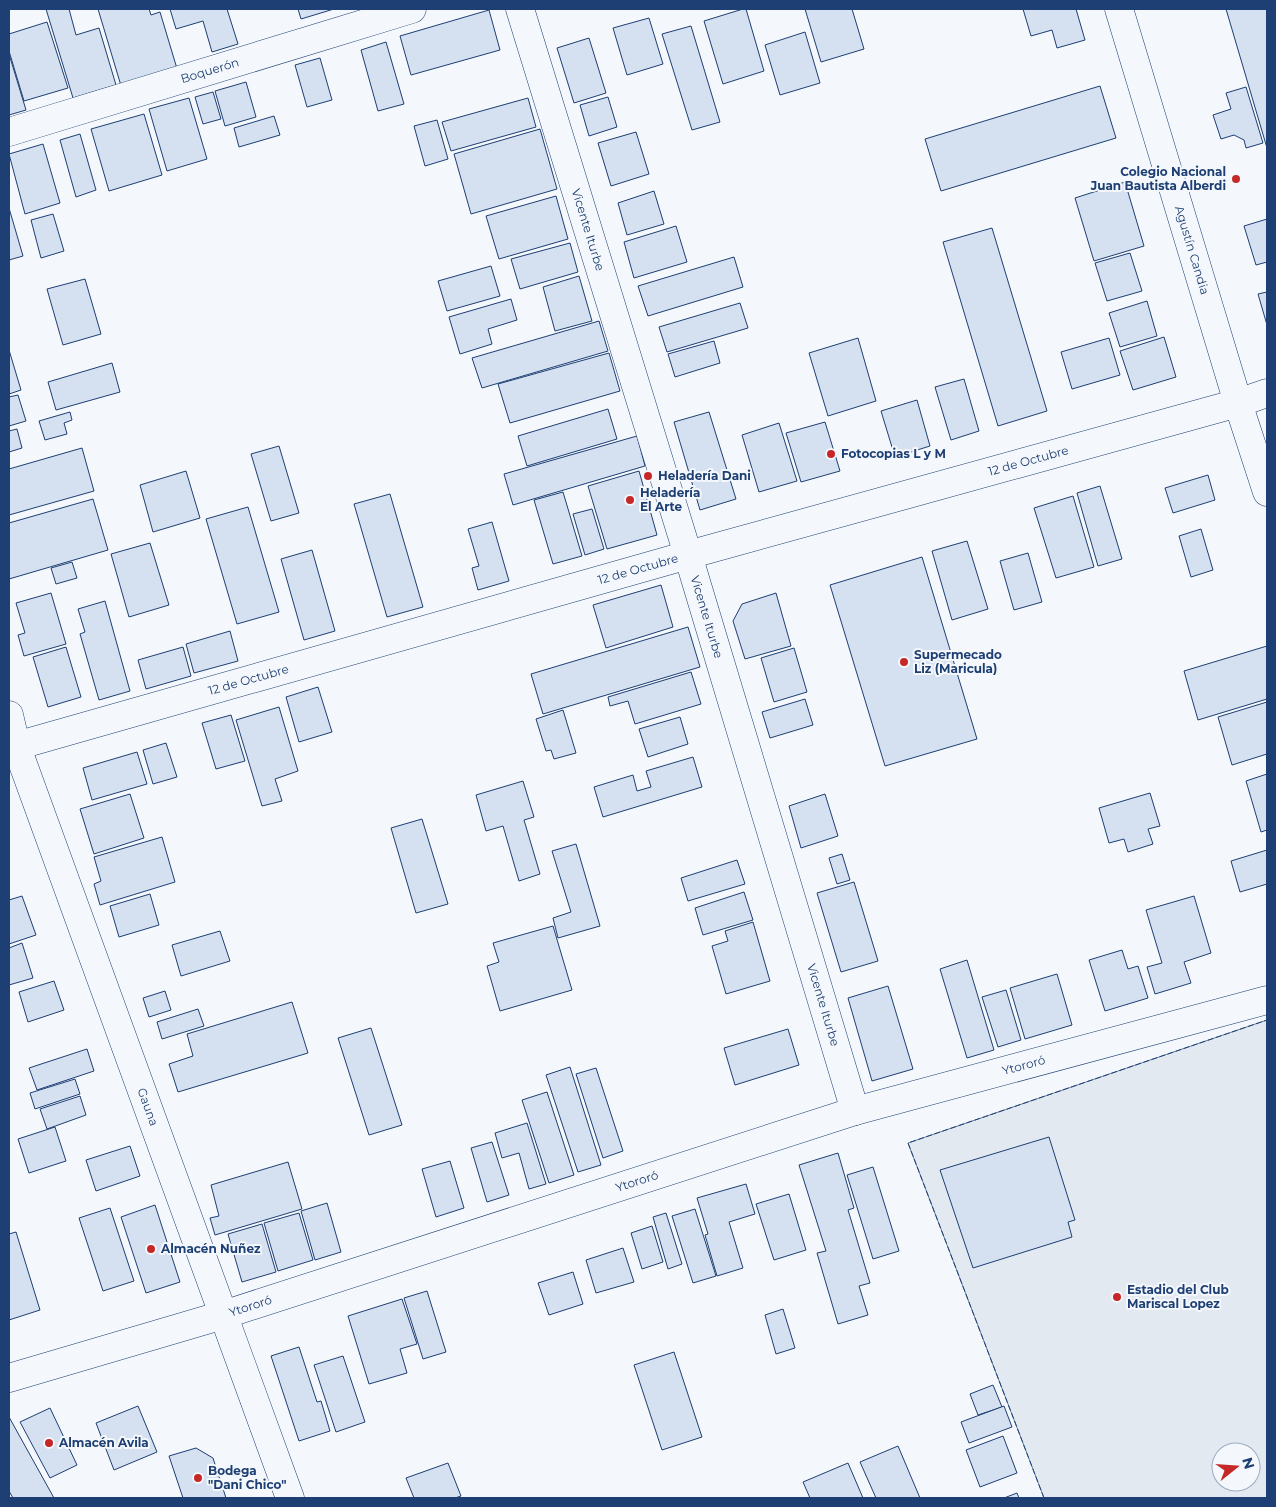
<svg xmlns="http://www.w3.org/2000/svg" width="1276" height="1507" font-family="Montserrat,sans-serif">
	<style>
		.green { fill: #e3e9f0; stroke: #687fa3; fill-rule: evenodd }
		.building { fill: #d5e0f0; stroke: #1d3f73 }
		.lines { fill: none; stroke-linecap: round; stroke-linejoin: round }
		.street-casing { stroke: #1d3f73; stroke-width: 29 }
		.street { stroke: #f4f7fb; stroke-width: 28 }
		.fence { stroke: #1d3f73; stroke-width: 1; stroke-dasharray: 6 2.5; stroke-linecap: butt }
		.poi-dot { fill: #c62828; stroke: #f4f7fb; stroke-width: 2 }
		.labels { text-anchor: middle; stroke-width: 4; stroke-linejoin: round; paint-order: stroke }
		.street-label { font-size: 12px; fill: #1d3f73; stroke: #f4f7fb }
		.poi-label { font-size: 12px; font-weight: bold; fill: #1d3f73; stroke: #f4f7fb; text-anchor: start }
	</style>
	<rect width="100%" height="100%" fill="#f4f7fb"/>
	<path class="green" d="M 1267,1020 L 1267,1498 L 1044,1498 L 908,1143 ZM 1221,1452 L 1251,1452 L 1251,1482 L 1221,1482 Z"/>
	<g class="building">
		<path d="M 46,9 L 69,9 L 76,35 L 99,28 L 116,85 L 73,98 Z"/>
		<path d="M 98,9 L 149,9 L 151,15 L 160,12 L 178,72 L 122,89 Z"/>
		<path d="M 170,9 L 227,9 L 238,44 L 212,52 L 203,21 L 176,29 Z"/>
		<path d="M 298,9 L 334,9 L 301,19 Z"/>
		<path d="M 743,9 L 746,9 L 764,71 L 723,84 L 704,21 Z"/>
		<path d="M 805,9 L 852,9 L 864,49 L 821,62 Z"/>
		<path d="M 1023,9 L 1076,9 L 1085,40 L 1057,48 L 1052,30 L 1031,36 Z"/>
		<path d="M 1226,9 L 1267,9 L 1267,148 Z"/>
		<path d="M 489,10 L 500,50 L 411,75 L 400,36 Z"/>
		<path d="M 649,18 L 663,64 L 627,75 L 613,28 Z"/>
		<path d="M 47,22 L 68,88 L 24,101 L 9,51 L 9,34 Z"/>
		<path d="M 691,26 L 720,122 L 692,130 L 662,34 Z"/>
		<path d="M 805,32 L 820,83 L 780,95 L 765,45 Z"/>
		<path d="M 589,38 L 606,93 L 574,103 L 557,48 Z"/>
		<path d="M 386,42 L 404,104 L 378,111 L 361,50 Z"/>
		<path d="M 9,54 L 26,110 L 9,115 Z"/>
		<path d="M 320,58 L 332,100 L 307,107 L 295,65 Z"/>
		<path d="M 246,82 L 256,117 L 225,126 L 215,91 Z"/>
		<path d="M 1100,86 L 1116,138 L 941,191 L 925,139 Z"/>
		<path d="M 1246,87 L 1263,143 L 1246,148 L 1244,140 L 1234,135 L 1221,139 L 1213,115 L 1231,109 L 1226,93 Z"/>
		<path d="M 213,92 L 221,119 L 203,124 L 195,97 Z"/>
		<path d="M 608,97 L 617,127 L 589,136 L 580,105 Z"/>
		<path d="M 189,98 L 207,159 L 167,171 L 149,109 Z"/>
		<path d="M 528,98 L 536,127 L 451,151 L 442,122 Z"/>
		<path d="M 144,114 L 162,175 L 109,191 L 91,129 Z"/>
		<path d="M 274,116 L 280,135 L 239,147 L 234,128 Z"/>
		<path d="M 437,120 L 448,159 L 425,166 L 414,126 Z"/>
		<path d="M 540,129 L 557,189 L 471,214 L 454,154 Z"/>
		<path d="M 636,132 L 649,174 L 611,186 L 598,143 Z"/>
		<path d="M 80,134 L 96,190 L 76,197 L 60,140 Z"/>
		<path d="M 43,144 L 60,203 L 25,214 L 9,154 Z"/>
		<path d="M 1125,182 L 1144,246 L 1094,261 L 1075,198 Z"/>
		<path d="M 654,191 L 664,224 L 627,235 L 618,203 Z"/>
		<path d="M 556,196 L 568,239 L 499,259 L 486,216 Z"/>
		<path d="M 9,208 L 23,256 L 9,260 Z"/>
		<path d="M 53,214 L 64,251 L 41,258 L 31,220 Z"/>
		<path d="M 1267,219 L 1267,262 L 1256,265 L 1244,226 Z"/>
		<path d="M 676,226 L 687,262 L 634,278 L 624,242 Z"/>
		<path d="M 992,228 L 1047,411 L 998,426 L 943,242 Z"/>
		<path d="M 570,243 L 578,272 L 520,289 L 511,259 Z"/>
		<path d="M 1130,253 L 1142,291 L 1107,301 L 1095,263 Z"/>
		<path d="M 734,257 L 743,287 L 648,316 L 638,286 Z"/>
		<path d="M 491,266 L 500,296 L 447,311 L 438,281 Z"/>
		<path d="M 579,276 L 592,321 L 555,331 L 543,287 Z"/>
		<path d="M 85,279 L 101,334 L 63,345 L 47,289 Z"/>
		<path d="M 1267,292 L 1267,325 L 1258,294 Z"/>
		<path d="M 511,299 L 517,320 L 488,329 L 492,344 L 460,354 L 449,317 Z"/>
		<path d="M 1147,301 L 1157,336 L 1120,347 L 1109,313 Z"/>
		<path d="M 740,303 L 748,328 L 667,352 L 659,327 Z"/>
		<path d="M 599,321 L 608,351 L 482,388 L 472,358 Z"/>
		<path d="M 1164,337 L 1176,377 L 1133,390 L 1120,351 Z"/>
		<path d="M 858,338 L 876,401 L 828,416 L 809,353 Z"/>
		<path d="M 1109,338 L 1120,375 L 1072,389 L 1061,352 Z"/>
		<path d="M 714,341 L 720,363 L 675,377 L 668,354 Z"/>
		<path d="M 9,350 L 21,390 L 9,394 Z"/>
		<path d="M 609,353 L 620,391 L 510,423 L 498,384 Z"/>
		<path d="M 112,363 L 120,392 L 56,410 L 48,382 Z"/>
		<path d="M 964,379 L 979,431 L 951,440 L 935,387 Z"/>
		<path d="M 18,395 L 26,421 L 9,426 L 9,397 Z"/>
		<path d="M 917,400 L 930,446 L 895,457 L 881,411 Z"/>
		<path d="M 608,409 L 617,439 L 527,466 L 518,436 Z"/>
		<path d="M 70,412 L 72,420 L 64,423 L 67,434 L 45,440 L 39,421 Z"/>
		<path d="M 709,412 L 736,499 L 700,510 L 674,422 Z"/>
		<path d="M 825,422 L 840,471 L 801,482 L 786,433 Z"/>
		<path d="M 779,423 L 797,481 L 759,492 L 742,435 Z"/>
		<path d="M 17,429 L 22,448 L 9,452 L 9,431 Z"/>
		<path d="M 637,436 L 645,466 L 513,505 L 504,474 Z"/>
		<path d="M 279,446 L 299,513 L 271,521 L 251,454 Z"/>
		<path d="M 82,448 L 94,491 L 9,515 L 9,469 Z"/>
		<path d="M 186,471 L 200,518 L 153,532 L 140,485 Z"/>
		<path d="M 639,471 L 657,535 L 607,549 L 588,486 Z"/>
		<path d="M 1208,475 L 1215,500 L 1173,513 L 1165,488 Z"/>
		<path d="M 1100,486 L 1122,559 L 1098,566 L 1077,493 Z"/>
		<path d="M 563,492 L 582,556 L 553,564 L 534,500 Z"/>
		<path d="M 390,494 L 423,607 L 387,617 L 354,504 Z"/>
		<path d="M 1073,496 L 1094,567 L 1056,578 L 1034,508 Z"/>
		<path d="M 93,499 L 108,550 L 9,579 L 9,523 Z"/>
		<path d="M 248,507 L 279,612 L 237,624 L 206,519 Z"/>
		<path d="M 592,509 L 604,549 L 585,555 L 573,514 Z"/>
		<path d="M 492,522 L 509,581 L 478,590 L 472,568 L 479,566 L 468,529 Z"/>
		<path d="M 1201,529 L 1213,570 L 1191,577 L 1179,536 Z"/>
		<path d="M 967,541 L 988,609 L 952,620 L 932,551 Z"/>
		<path d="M 150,543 L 169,605 L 129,617 L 111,554 Z"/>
		<path d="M 312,550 L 335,631 L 304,640 L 281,559 Z"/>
		<path d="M 1028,553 L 1042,602 L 1014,610 L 1000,561 Z"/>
		<path d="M 922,557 L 977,739 L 885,766 L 830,585 Z"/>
		<path d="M 72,562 L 77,578 L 56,584 L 51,568 Z"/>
		<path d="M 661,585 L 673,627 L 606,648 L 593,605 Z"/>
		<path d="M 51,593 L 66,644 L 24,656 L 18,635 L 25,633 L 16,603 Z"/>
		<path d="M 776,593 L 791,646 L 745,659 L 733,621 L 742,604 Z"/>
		<path d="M 105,601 L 130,691 L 99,700 L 80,634 L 85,632 L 78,609 Z"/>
		<path d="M 688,627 L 700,667 L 543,714 L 531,674 Z"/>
		<path d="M 230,631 L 238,661 L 194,673 L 186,644 Z"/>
		<path d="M 1267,646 L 1267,699 L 1198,720 L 1184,671 Z"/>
		<path d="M 66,647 L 81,697 L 48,707 L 33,657 Z"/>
		<path d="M 183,647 L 191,676 L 146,689 L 138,660 Z"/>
		<path d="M 794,648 L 807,692 L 774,702 L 761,658 Z"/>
		<path d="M 691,672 L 701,704 L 635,724 L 628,701 L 610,706 L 608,697 Z"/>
		<path d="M 318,687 L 332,732 L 299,742 L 286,697 Z"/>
		<path d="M 805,699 L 813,725 L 770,738 L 762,712 Z"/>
		<path d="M 1267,702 L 1267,754 L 1232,765 L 1218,717 Z"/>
		<path d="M 279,707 L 298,771 L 275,779 L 282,801 L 262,806 L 236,720 Z"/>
		<path d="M 563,710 L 576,753 L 554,759 L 551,750 L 546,751 L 536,719 Z"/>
		<path d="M 231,715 L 245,761 L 216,769 L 202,723 Z"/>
		<path d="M 680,717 L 688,744 L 648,757 L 639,729 Z"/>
		<path d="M 166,743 L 177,777 L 153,784 L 143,750 Z"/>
		<path d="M 137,752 L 147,784 L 92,800 L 83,768 Z"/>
		<path d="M 693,757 L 702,787 L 603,817 L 594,787 L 633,775 L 637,791 L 651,787 L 646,771 Z"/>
		<path d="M 1267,774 L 1267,830 L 1261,832 L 1246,781 Z"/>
		<path d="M 523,781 L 534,817 L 524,820 L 540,874 L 519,881 L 503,826 L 486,831 L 476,795 Z"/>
		<path d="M 1150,793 L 1160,826 L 1148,829 L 1153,844 L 1128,852 L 1124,839 L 1109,843 L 1099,808 Z"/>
		<path d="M 130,794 L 144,838 L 94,854 L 80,809 Z"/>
		<path d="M 825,794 L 838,836 L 801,848 L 789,806 Z"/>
		<path d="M 422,819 L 448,904 L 416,913 L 391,828 Z"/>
		<path d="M 162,837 L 175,882 L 100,905 L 94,884 L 101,881 L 94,857 Z"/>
		<path d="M 576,844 L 600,926 L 558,938 L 553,918 L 571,912 L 552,851 Z"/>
		<path d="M 1267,850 L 1267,884 L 1240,892 L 1231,861 Z"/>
		<path d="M 842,854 L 850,880 L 837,884 L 829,858 Z"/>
		<path d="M 737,860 L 745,884 L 688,901 L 681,878 Z"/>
		<path d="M 854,882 L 878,961 L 841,972 L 817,893 Z"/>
		<path d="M 744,892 L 753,920 L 703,935 L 695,908 Z"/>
		<path d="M 150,894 L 159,925 L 119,937 L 110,906 Z"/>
		<path d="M 22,896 L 36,935 L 9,944 L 9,900 Z"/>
		<path d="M 1194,896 L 1211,953 L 1184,962 L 1191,983 L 1155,994 L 1147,967 L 1162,963 L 1146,910 Z"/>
		<path d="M 753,922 L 770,981 L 726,994 L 712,946 L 728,941 L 725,931 Z"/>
		<path d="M 553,926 L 572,990 L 500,1011 L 487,966 L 499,962 L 493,943 Z"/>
		<path d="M 220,931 L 230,961 L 181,976 L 172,945 Z"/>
		<path d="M 22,943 L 33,978 L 9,985 L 9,948 Z"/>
		<path d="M 1122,950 L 1128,969 L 1138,966 L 1148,998 L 1105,1011 L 1089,960 Z"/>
		<path d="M 967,960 L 994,1050 L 967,1058 L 940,969 Z"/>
		<path d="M 1057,974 L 1072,1025 L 1025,1039 L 1010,988 Z"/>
		<path d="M 54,981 L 64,1010 L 28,1022 L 19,992 Z"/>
		<path d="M 888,986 L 913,1069 L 872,1081 L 848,998 Z"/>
		<path d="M 1006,990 L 1021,1040 L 998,1047 L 982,997 Z"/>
		<path d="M 165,991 L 171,1010 L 149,1017 L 143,998 Z"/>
		<path d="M 292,1002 L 308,1053 L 178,1092 L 169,1064 L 193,1056 L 187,1034 Z"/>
		<path d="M 198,1009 L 204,1026 L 162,1039 L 157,1022 Z"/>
		<path d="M 371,1028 L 402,1125 L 369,1135 L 338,1038 Z"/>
		<path d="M 788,1029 L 799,1065 L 735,1085 L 724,1048 Z"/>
		<path d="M 87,1049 L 94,1071 L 37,1090 L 29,1068 Z"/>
		<path d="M 570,1067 L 601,1165 L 578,1172 L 546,1075 Z"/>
		<path d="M 596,1068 L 623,1151 L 603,1158 L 576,1074 Z"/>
		<path d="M 75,1079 L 80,1094 L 35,1109 L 30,1093 Z"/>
		<path d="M 547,1092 L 574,1175 L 549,1183 L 522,1100 Z"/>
		<path d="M 80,1096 L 86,1115 L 47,1129 L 40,1109 Z"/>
		<path d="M 527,1123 L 546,1184 L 529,1189 L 519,1153 L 502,1158 L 495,1133 Z"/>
		<path d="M 55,1127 L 66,1161 L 29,1173 L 18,1139 Z"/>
		<path d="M 1049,1137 L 1075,1220 L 1068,1222 L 1072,1237 L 973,1268 L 940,1170 Z"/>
		<path d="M 492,1142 L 509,1195 L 487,1202 L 471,1148 Z"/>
		<path d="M 130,1146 L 140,1176 L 96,1191 L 86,1160 Z"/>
		<path d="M 838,1153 L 854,1208 L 848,1210 L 870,1283 L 859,1286 L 868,1315 L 838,1324 L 817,1253 L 826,1251 L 799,1165 Z"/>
		<path d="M 450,1161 L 464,1208 L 436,1217 L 422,1169 Z"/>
		<path d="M 288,1162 L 302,1209 L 215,1235 L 210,1218 L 219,1216 L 211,1185 Z"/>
		<path d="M 873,1167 L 899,1251 L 873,1259 L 847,1175 Z"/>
		<path d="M 746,1184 L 755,1214 L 729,1222 L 743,1268 L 717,1276 L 705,1235 L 708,1234 L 697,1198 Z"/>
		<path d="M 789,1194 L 806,1250 L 774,1260 L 756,1204 Z"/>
		<path d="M 327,1203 L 341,1252 L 315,1260 L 301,1211 Z"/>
		<path d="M 155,1205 L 180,1282 L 146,1293 L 121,1217 Z"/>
		<path d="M 110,1208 L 134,1281 L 103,1291 L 79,1218 Z"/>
		<path d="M 695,1209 L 716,1276 L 693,1283 L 672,1216 Z"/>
		<path d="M 299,1213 L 313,1260 L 278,1271 L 264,1223 Z"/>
		<path d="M 666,1213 L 682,1264 L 668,1269 L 653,1217 Z"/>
		<path d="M 262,1224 L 276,1272 L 242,1282 L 228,1234 Z"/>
		<path d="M 652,1226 L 663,1262 L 642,1269 L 631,1233 Z"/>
		<path d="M 16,1232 L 40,1310 L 9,1320 L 9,1234 Z"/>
		<path d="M 623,1248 L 634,1282 L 596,1293 L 586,1260 Z"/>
		<path d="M 573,1272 L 583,1304 L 549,1315 L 538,1283 Z"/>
		<path d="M 427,1291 L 446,1352 L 423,1359 L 404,1298 Z"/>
		<path d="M 402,1299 L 417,1344 L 400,1349 L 407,1373 L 369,1384 L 348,1316 Z"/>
		<path d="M 783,1309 L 795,1348 L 776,1354 L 765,1315 Z"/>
		<path d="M 299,1347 L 317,1402 L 321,1401 L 330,1431 L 299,1441 L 271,1356 Z"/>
		<path d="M 674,1352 L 702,1437 L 662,1450 L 634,1365 Z"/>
		<path d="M 343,1356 L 365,1422 L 336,1432 L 314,1365 Z"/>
		<path d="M 993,1385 L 1002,1407 L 978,1415 L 970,1394 Z"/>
		<path d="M 138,1406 L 157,1452 L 114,1470 L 96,1423 Z"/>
		<path d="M 1004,1406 L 1012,1427 L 969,1443 L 961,1422 Z"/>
		<path d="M 50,1408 L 77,1465 L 50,1478 L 20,1422 Z"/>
		<path d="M 9,1417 L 54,1498 L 13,1498 L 9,1491 Z"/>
		<path d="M 1003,1436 L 1017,1473 L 980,1487 L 966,1450 Z"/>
		<path d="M 898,1446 L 920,1498 L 876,1498 L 860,1462 Z"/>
		<path d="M 196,1448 L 213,1458 L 226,1498 L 183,1498 L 169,1456 Z"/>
		<path d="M 448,1463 L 461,1496 L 455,1498 L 414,1498 L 406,1478 Z"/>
		<path d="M 848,1463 L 863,1498 L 810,1498 L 803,1482 Z"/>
		<path d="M 1017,1493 L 1019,1498 L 1004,1498 Z"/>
	</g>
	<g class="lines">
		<g class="street-casing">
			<g id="street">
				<path id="s1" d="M 520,9 L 688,555 L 855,1111"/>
				<path id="s2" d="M 1119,9 L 1238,403 L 1267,492"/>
				<path id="s3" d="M 9,132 L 412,9"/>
				<path id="s4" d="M 9,715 L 16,745 L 290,1498"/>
				<path id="s5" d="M 9,748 L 688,555 L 1238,403 L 1267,393"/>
				<path id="s6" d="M 9,1378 L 223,1315 L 855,1111 L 1267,1000"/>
			</g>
		</g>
		<use href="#street" class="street"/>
		<path class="fence" d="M 1044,1498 L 908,1143 L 1267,1020"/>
	</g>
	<g class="poi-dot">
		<circle cx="1236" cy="179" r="5"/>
		<circle cx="831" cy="454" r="5"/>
		<circle cx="648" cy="476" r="5"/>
		<circle cx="630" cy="500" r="5"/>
		<circle cx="904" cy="662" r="5"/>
		<circle cx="151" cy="1249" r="5"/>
		<circle cx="1117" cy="1297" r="5"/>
		<circle cx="49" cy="1443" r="5"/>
		<circle cx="198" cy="1478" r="5"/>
	</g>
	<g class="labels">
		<g class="street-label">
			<text dy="4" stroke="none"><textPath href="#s3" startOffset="210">Boquerón</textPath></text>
			<text dy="4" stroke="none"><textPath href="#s1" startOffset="231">Vicente Iturbe</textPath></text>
			<text dy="4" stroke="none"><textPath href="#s2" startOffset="252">Agustín Candia</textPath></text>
			<text dy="4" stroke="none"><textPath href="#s5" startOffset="1059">12 de Octubre</textPath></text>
			<text dy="4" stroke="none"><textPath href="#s5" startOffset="654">12 de Octubre</textPath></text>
			<text dy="4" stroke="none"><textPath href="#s1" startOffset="636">Vicente Iturbe</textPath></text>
			<text dy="4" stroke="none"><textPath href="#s5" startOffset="249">12 de Octubre</textPath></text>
			<text dy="4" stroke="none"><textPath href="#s1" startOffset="1041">Vicente Iturbe</textPath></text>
			<text dy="4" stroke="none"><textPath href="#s6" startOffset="1062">Ytororó</textPath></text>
			<text dy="4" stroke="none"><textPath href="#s4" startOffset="416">Gauna</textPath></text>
			<text dy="4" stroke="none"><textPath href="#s6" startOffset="658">Ytororó</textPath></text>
			<text dy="4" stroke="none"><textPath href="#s6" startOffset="252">Ytororó</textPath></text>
		</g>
		<g class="poi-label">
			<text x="1226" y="176" text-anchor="end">Colegio Nacional<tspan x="1226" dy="14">Juan Bautista Alberdi</tspan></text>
			<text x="841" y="458">Fotocopias L y M</text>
			<text x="658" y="480">Heladería Dani</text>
			<text x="640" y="497">Heladería<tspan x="640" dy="14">El Arte</tspan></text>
			<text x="914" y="659">Supermecado<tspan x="914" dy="14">Liz (Maricula)</tspan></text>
			<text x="161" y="1253">Almacén Nuñez</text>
			<text x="1127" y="1294">Estadio del Club<tspan x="1127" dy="14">Mariscal Lopez</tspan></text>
			<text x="59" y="1447">Almacén Avila</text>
			<text x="208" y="1475">Bodega<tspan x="208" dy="14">"Dani Chico"</tspan></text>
		</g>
	</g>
	<rect width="1276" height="1507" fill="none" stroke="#1d3f73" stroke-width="20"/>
	<g transform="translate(1236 1467) rotate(73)"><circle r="24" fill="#f4f7fb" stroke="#9eadc5"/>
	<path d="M0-4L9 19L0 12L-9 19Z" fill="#c62828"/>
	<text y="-8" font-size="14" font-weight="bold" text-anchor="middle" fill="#1d3f73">N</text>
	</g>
</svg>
